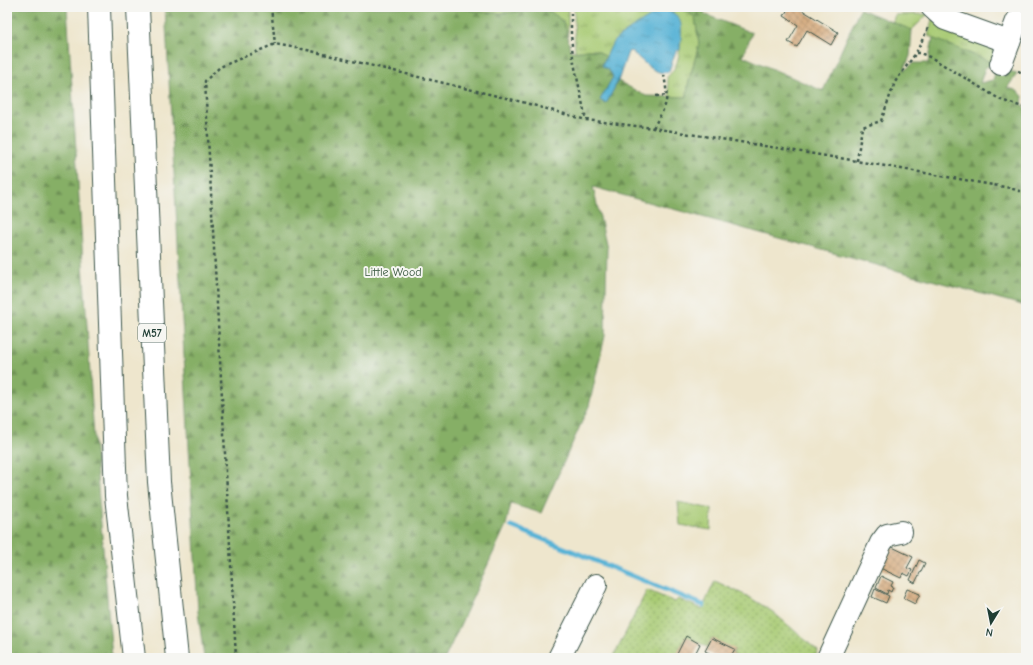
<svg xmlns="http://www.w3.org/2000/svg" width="1033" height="665" font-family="'Comic Neue',sans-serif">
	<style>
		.grass { fill: url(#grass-tufts); stroke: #648454 }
		.forest { fill: url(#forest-firs); stroke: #52764d }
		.park { fill: url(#park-dots); stroke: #648454 }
		.water { fill: url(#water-ripples); stroke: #3c7885 }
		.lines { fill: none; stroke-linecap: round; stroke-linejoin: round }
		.stream { stroke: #59b3d6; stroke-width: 5 }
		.building { fill: url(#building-cross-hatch) }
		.minor-casing { stroke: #3e564b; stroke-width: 24 }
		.highway-casing { stroke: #3e564b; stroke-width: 24 }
		.path { stroke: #3e564b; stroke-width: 2.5; stroke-dasharray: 3 3; stroke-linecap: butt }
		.minor { stroke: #fff; stroke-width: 22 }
		.highway { stroke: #fff; stroke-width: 22 }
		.labels { text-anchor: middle; stroke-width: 4; stroke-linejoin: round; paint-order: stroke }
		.shield { fill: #f6f6f2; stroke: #60746d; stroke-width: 1 }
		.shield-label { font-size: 11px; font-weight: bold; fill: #1f3d34 }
		.park-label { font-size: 12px; fill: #3b5941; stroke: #f6f6f2 }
	</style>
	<defs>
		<pattern id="grass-tufts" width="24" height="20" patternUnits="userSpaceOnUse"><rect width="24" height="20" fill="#a9cb74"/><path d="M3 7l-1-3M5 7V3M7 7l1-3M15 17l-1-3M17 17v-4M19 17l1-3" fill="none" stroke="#89a660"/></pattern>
		<pattern id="forest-firs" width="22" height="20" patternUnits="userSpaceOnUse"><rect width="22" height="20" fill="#86af66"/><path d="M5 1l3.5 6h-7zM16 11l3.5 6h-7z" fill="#6d9055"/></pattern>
		<pattern id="park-dots" width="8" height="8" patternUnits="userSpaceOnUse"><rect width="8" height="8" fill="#a9cb74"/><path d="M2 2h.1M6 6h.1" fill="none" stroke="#89a660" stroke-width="1.8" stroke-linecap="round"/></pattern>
		<pattern id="water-ripples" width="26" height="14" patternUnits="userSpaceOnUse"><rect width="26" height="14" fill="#59b3d6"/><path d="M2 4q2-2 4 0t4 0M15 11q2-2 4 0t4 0" fill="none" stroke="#4993ae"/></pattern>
		<pattern id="building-cross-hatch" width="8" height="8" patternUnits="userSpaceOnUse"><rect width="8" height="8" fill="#d5ab7f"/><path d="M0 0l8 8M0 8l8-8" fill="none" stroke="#ac8c69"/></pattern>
	</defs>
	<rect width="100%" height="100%" fill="#f6f6f2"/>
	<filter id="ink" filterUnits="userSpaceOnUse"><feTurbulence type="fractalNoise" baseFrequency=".025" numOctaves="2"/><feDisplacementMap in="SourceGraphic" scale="8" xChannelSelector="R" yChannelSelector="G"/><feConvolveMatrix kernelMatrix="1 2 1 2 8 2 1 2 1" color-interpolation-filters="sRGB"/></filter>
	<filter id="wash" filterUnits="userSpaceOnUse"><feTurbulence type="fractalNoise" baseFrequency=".012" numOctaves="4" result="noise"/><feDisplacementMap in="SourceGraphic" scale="16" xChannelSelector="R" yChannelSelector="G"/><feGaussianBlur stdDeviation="0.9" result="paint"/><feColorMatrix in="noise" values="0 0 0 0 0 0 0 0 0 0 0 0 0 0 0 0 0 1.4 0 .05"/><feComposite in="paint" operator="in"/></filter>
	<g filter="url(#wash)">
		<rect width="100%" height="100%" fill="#eee6cd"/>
		<g class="grass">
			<path d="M 459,7 L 568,7 L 568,36 L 563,21 L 542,7 C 515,14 486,16 459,7 Z"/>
			<path d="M 574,7 L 680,7 L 695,16 L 699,44 L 688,85 L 687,97 L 670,97 L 667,77 C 681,65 680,47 681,29 L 658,12 C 637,28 616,31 606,57 C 603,56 601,53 598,51 C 591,48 582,52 575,51 Z"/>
			<path d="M 928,14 L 912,30 L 892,23 L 895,15 Z"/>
			<path d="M 932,19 L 987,43 L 995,53 L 993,63 L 928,36 Z"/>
			<path d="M 678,502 L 712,509 L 711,530 L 680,525 Z"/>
		</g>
		<g class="forest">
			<path d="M 7,7 L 67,7 L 94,438 L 112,658 L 7,658 Z"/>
			<path d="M 165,7 L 459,7 C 486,16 515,14 542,7 C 566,20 566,24 570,50 L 577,52 L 587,50 L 598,51 L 606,57 L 602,64 L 603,67 C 609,69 611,72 613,77 L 600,100 L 606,104 L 618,81 L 646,96 L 687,97 L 688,85 L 699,44 L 695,17 L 680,7 L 706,7 L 704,14 L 752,33 L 743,56 L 823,91 L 860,9 L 912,30 L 910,56 L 904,71 L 913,63 L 928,63 L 933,38 L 993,63 L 985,68 L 980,83 L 993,80 L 997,66 L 1017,74 L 1007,88 L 1016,90 L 1023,96 L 1022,105 L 1026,110 L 1026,306 L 593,187 L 607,248 L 605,336 L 589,406 L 541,513 L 511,504 L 506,525 L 445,658 L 204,658 L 198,612 Z"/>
		</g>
		<path class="park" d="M 715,581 L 749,597 L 773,612 L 818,651 L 815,658 L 741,658 L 732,654 L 735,650 L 712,638 L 707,647 L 686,636 L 675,658 L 613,658 L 647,590 L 675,602 L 678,599 L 702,609 Z"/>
		<path class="water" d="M 663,10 C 687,13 681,32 680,50 L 676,51 L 669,71 C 656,78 641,59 631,51 L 628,52 L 618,81 L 606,104 L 600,100 L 613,77 C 611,72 609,69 603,67 L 602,64 C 607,57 609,49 613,42 C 618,36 656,12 663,10 Z"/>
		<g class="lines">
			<path class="stream" d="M 511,526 L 703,605"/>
		</g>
		<g id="blocks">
			<g class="building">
				<path d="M 789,7 L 797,7 L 838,32 L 831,45 L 807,30 L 797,47 L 788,42 L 798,25 L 784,16 Z"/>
				<path d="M 1003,7 L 1026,7 L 1026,16 Z"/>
				<path d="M 888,545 L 913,557 L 907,568 L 912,570 L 909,576 L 903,573 L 901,578 L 878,567 Z"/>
				<path d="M 919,560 L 925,563 L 915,583 L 910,580 Z"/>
				<path d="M 881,576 L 893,582 L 891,586 L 893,587 L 891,592 L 888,590 L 887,594 L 876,588 Z"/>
				<path d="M 875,589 L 889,596 L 886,603 L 872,597 Z"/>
				<path d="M 907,589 L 920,594 L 915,604 L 903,598 Z"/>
				<path d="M 686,636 L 700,644 L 693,658 L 675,658 Z"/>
				<path d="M 712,638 L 735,649 L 732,654 L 741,658 L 719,658 L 705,651 Z"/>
			</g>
		</g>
	</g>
	<g filter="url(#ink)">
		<use href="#blocks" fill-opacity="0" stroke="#3e564b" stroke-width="1"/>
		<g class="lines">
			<g class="minor-casing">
				<g id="minor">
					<path d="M 932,7 L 945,19 L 1009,42"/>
					<path d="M 1001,64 L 1017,21"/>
					<path d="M 559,658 L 596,585"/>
					<path d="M 828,658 L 881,543 L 887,535 L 901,532"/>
				</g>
			</g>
			<g class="highway-casing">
				<g id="highway">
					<path d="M 99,7 L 116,496 L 134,658"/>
					<path d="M 138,7 L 159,482 L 177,658"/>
				</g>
			</g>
			<g class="path">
				<path d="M 271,7 L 275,44"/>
				<path d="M 571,7 L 571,33 L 573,58 L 586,120"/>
				<path d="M 916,53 L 920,53 L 932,58 L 1001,100 L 1026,108"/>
				<path d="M 1018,71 L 1026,74"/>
				<path d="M 656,96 L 667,95"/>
				<path d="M 653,128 C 667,104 669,103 664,75"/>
				<path d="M 857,161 L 862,127 L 881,121 L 895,82 L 916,53 L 928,28"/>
				<path d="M 236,658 L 205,81 L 220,67 L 275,44 L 307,50 L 522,102 L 586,120 L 653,128 L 845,159 L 1010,188 L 1026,193"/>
			</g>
			<use href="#minor" class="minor"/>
			<use href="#highway" class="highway"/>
		</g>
	</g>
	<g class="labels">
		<rect class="shield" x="138" y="324" width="28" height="18" rx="3"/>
		<g class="shield-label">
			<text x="152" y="337">M57</text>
		</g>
		<g class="park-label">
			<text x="393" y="276">Little Wood</text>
		</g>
	</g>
	<rect width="1033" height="665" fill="none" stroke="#f6f6f2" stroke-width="24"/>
	<g transform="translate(991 623) rotate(190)" stroke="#f6f6f2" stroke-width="3" paint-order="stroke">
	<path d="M0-3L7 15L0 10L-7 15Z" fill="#1f3d34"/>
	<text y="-6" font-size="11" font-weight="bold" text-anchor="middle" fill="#1f3d34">N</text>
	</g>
</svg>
